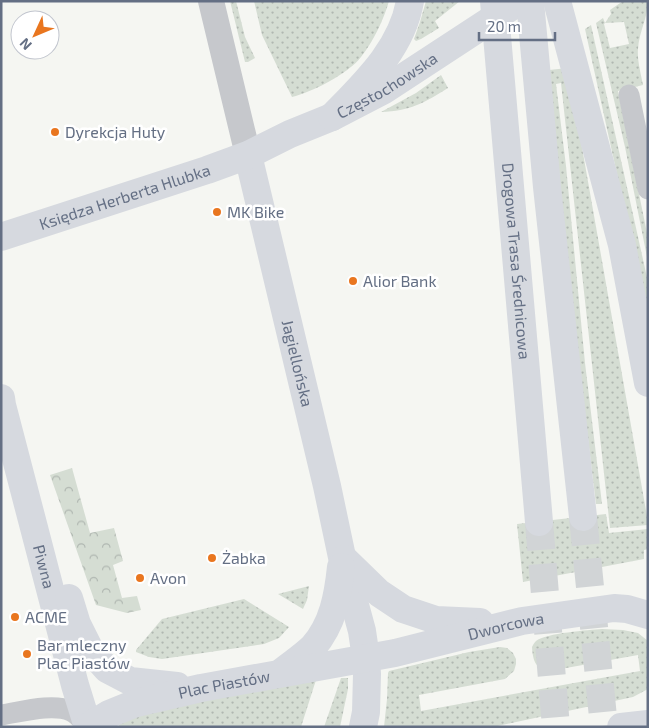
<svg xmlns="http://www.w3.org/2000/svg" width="649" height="728" font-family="'Exo 2',sans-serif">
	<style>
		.grass { fill: url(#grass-dots); fill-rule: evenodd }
		.forest { fill: url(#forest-crowns) }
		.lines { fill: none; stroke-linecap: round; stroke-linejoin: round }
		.primary-tunnel { stroke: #d1d4d6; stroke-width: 28; stroke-dasharray: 28 14; stroke-linecap: butt }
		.minor { stroke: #c6c8cc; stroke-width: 21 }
		.tertiary { stroke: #c6c8cc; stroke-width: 26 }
		.secondary { stroke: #d6d9df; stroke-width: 28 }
		.primary { stroke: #d6d9df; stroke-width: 28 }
		.poi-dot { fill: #e9761f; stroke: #fff; stroke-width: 2 }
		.labels { text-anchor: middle; stroke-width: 5; stroke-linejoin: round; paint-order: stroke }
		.street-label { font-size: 16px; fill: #646f84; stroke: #fff }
		.poi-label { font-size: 16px; fill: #646f84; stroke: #fff; text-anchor: start }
	</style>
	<defs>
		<pattern id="grass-dots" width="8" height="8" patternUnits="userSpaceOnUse" patternTransform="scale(1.25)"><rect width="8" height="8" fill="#d5ddd3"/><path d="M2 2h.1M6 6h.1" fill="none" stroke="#b0b7b1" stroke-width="1.8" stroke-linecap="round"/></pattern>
		<pattern id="forest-crowns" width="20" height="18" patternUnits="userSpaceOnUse" patternTransform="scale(1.25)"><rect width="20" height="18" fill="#d5ddd3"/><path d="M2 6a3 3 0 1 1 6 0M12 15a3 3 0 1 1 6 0" fill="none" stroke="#b0b7b1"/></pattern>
	</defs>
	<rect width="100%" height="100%" fill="#f5f6f2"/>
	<g class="grass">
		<path d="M 230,1 L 236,1 L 245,37 L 255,58 L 248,62 L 245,62 Z"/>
		<path d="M 254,1 L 389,1 C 384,19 373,42 361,57 C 348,74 312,92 292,97 L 262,35 Z"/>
		<path d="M 426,1 L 460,1 L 435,21 L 439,28 L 421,39 L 416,41 L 414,39 L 420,22 Z"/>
		<path d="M 623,1 L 648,1 C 648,17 639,32 638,49 C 637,60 641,74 643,85 L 618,91 L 648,238 L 648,262 L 625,147 L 596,23 L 603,18 L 605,23 L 611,14 L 610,10 ZM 624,22 L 629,44 L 610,48 L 604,24 L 605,23 Z"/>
		<path d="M 591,25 L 648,282 L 648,315 L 585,29 Z"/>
		<path d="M 568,68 L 648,522 L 648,525 L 610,528 L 561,83 L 556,84 L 566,166 L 585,363 L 602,504 L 596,504 L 574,325 L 549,70 Z"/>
		<path d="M 441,75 L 448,88 C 424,103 410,111 381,112 L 416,93 Z"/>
		<path d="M 606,514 L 609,533 L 648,529 L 648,549 L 644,550 L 644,559 L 523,582 L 517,524 Z"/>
		<path d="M 309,586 L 307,600 L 303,609 L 278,594 Z"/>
		<path d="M 244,599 L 289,627 L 279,638 L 264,644 L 162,659 L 149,657 L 136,652 L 136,650 L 162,619 Z"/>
		<path d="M 602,629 L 623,630 L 638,633 L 648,641 L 648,689 L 633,697 L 493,727 L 384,727 L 387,699 L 388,673 L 389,671 L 469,652 L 500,647 L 507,648 L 513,653 L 516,659 L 516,664 L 514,671 L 505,679 L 419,695 L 421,711 L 640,671 L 638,655 L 555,670 C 537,671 533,664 532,647 C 533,645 534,643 536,641 C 546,633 589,630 602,629 Z"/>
		<path d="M 341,678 L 348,678 L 348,689 L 340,727 L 324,727 Z"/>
		<path d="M 316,680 L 301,727 L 118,727 L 124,718 L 133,713 Z"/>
	</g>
	<path class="forest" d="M 72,468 L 90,533 L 114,528 L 123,561 L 113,565 L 122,598 L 137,596 L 141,610 L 127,613 L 96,605 L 50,475 Z"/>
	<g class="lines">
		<g class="primary-tunnel">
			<path d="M 583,517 L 604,727"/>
			<path d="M 539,522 L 556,727"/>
		</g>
		<g class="minor">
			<path d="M 629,95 L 648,189"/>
			<path d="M 1,715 C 21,712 52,703 71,711 C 78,714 83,721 88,727"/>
		</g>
		<path class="tertiary" d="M 211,1 L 248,155"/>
		<g class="secondary">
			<path id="s1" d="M 248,155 L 327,486 L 342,557 L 362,631 L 366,658 L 367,674 L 366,712 L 363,727"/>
			<path id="s2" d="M 1,237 L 207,170 L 248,155 L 290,134 L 332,117 L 384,90 L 520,1"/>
			<path id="s3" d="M 1,398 L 2,405 L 75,685 L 88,727"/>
			<path d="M 344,559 L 379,593 L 403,609 L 436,620 L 480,622"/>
			<path d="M 69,598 L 77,624 L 90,650 L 107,669 L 130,681 L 177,686"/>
			<path d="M 283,671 C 293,663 304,656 313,647 C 333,624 338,596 341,567"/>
			<path id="s4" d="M 88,727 L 109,714 L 136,703 L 201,688 L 395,653 L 522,621 L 614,608 L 627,609 L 648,615"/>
			<path d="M 621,727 L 648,724"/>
		</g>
		<g class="primary">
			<path id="s5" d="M 494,1 L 539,522"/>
			<path d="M 530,1 L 547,187 L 583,517"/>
			<path d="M 557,1 L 622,245 L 648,383"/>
			<path d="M 332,117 C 364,84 402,49 410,1"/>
		</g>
	</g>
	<g class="poi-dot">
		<circle cx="55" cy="132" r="5"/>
		<circle cx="217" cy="212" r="5"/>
		<circle cx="353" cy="281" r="5"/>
		<circle cx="212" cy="558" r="5"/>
		<circle cx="140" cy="578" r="5"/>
		<circle cx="15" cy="617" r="5"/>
		<circle cx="27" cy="654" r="5"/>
	</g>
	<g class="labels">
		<g class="street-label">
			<text dy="6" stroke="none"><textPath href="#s2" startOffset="416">Częstochowska</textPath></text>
			<text dy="6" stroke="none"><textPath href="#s2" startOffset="130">Księdza Herberta Hlubka</textPath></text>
			<text dy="6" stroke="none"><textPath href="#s5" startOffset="261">Drogowa Trasa Średnicowa</textPath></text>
			<text dy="6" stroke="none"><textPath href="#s1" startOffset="214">Jagiellońska</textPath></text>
			<text dy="6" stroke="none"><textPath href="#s3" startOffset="174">Piwna</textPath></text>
			<text dy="6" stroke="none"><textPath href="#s4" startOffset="432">Dworcowa</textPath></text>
			<text dy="6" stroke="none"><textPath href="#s4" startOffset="144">Plac Piastów</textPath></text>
		</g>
		<g class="poi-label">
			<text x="65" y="138">Dyrekcja Huty</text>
			<text x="227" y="218">MK Bike</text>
			<text x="363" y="287">Alior Bank</text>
			<text x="222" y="564">Żabka</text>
			<text x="150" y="584">Avon</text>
			<text x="25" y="623">ACME</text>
			<text x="37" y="651">Bar mleczny<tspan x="37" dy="18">Plac Piastów</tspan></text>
		</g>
	</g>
	<rect width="649" height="728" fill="none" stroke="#646f84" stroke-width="5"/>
	<g transform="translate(35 35) rotate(226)"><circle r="24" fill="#ffffff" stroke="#c1c5ce"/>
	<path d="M0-4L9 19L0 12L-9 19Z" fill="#e9761f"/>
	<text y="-8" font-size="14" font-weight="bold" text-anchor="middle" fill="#646f84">N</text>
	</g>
	<path d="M479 32v8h76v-8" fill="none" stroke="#646f84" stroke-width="2.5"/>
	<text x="487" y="32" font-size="15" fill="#646f84" stroke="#ffffff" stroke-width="4" paint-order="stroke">20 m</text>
</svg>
